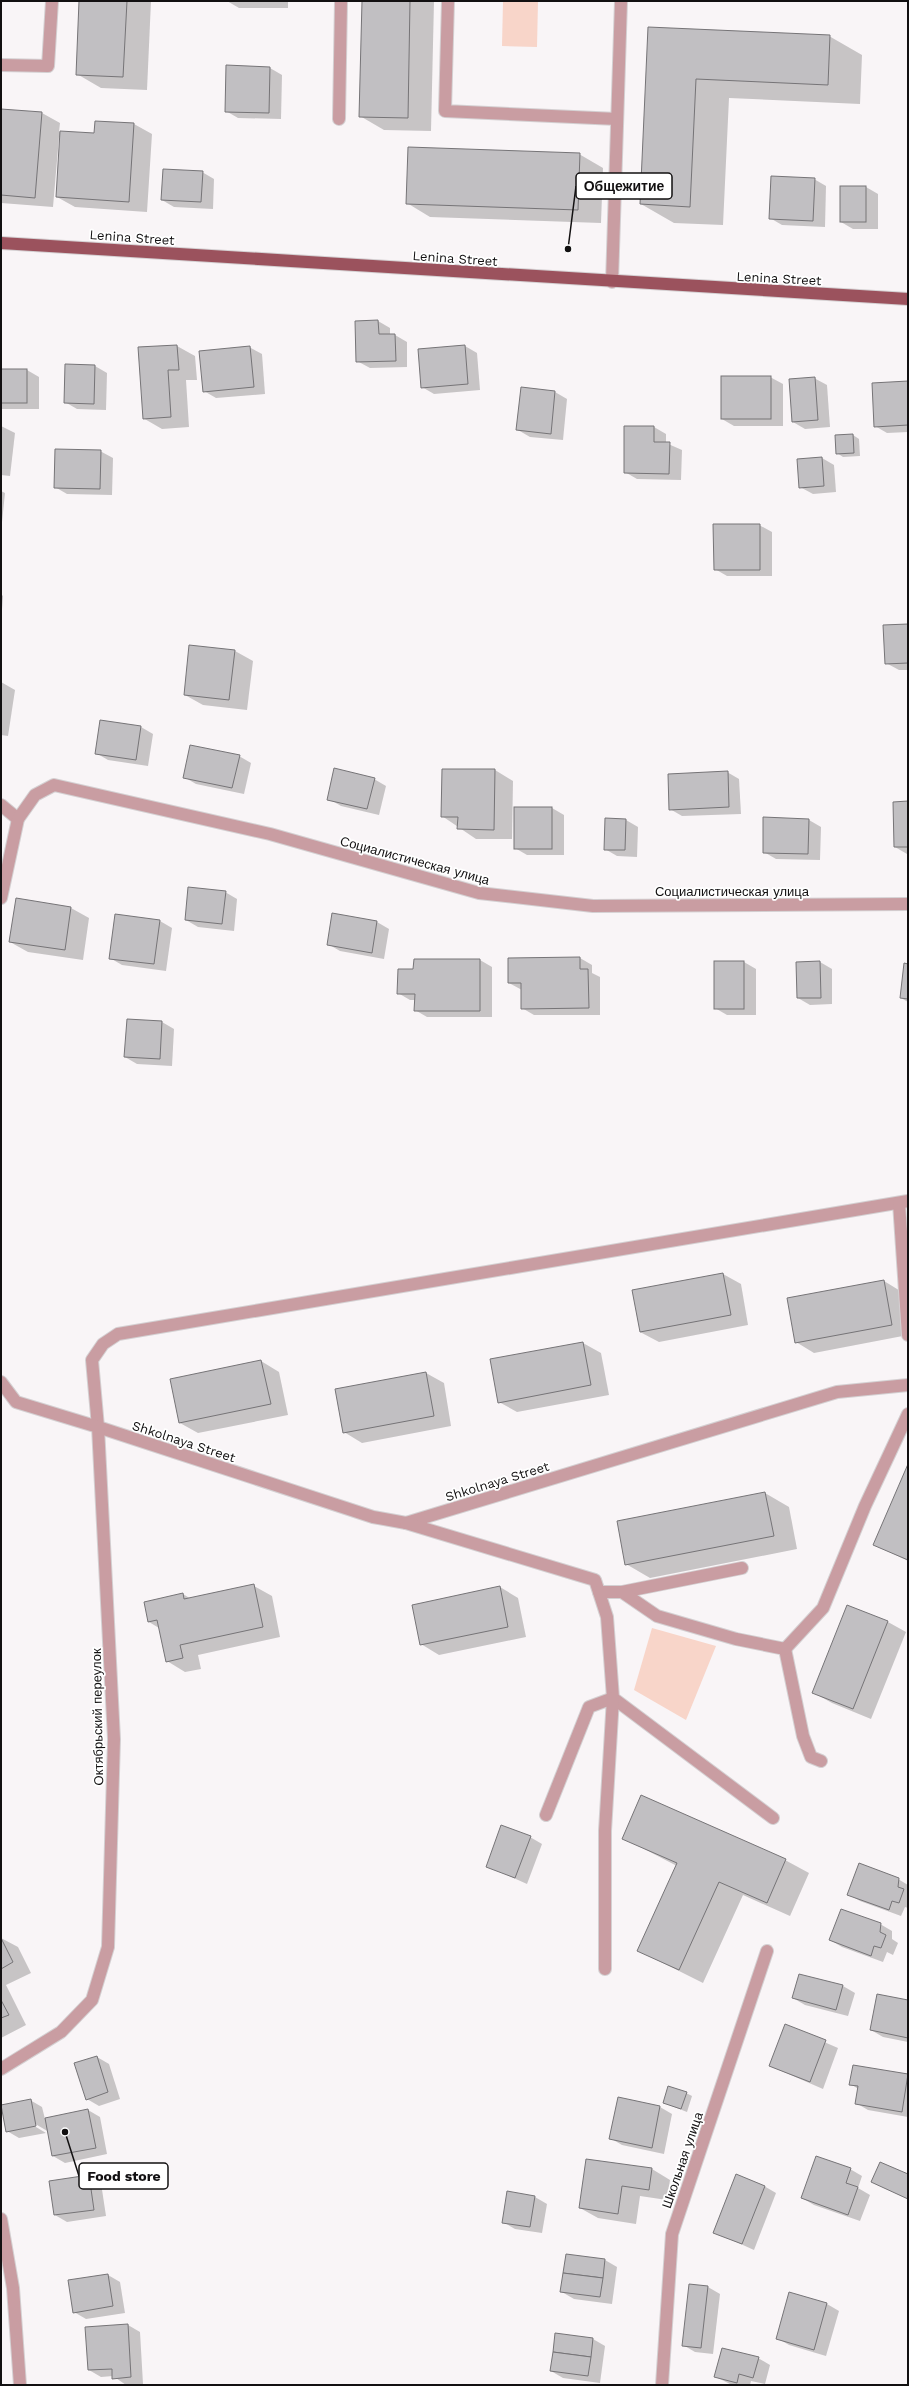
<svg xmlns="http://www.w3.org/2000/svg" width="909" height="2386" font-family="'Work Sans',sans-serif">
	<style>
		.green { fill: #f8d5c9 }
		.shadow { fill: #0003 }
		.building { fill: #c1bfc2; stroke: #767477 }
		.lines { fill: none; stroke-linecap: round; stroke-linejoin: round }
		.minor-casing { stroke: #d4d0d2; stroke-width: 14 }
		.major-casing { stroke: #d4d0d2; stroke-width: 14 }
		.minor { stroke: #c99da2; stroke-width: 12 }
		.major { stroke: #9b525d; stroke-width: 12 }
		.labels { text-anchor: middle; stroke-width: 3.5; stroke-linejoin: round; paint-order: stroke }
		.street-label { font-size: 13px; fill: #121011; stroke: #fff }
		.leader { fill: none; stroke: #121011; stroke-width: 1.5 }
		.callout-dot { fill: #121011; stroke: #fff; stroke-width: 1.5 }
		.callout { fill: #fff; stroke: #121011; stroke-width: 1.5 }
		.callout-label { font-size: 14px; text-anchor: middle; font-weight: bold; fill: #121011 }
	</style>
	<rect width="100%" height="100%" fill="#f9f5f7"/>
	<g class="green">
		<path d="M 503,1 L 538,1 L 537,47 L 502,46 Z"/>
		<path d="M 652,1628 L 716,1646 L 686,1720 L 634,1690 Z"/>
	</g>
	<g class="shadow">
		<path d="M 80,1 L 151,1 L 147,90 L 101,88 L 77,74 Z"/>
		<path d="M 227,1 L 288,1 L 288,8 L 239,8 Z"/>
		<path d="M 363,1 L 434,1 L 431,131 L 384,130 L 360,116 Z"/>
		<path d="M 649,28 L 829,36 L 862,55 L 860,104 L 729,98 L 723,225 L 674,223 L 641,204 Z"/>
		<path d="M 227,66 L 270,68 L 282,75 L 281,119 L 238,118 L 226,111 Z"/>
		<path d="M 1,110 L 42,113 L 60,123 L 59,132 L 95,134 L 134,124 L 152,134 L 147,212 L 75,207 L 57,197 L 61,137 L 59,137 L 53,207 L 1,203 Z"/>
		<path d="M 579,154 L 603,168 L 601,223 L 430,217 L 407,203 Z"/>
		<path d="M 202,172 L 214,179 L 213,209 L 174,207 L 162,200 Z"/>
		<path d="M 814,179 L 826,186 L 825,227 L 782,225 L 770,218 Z"/>
		<path d="M 866,187 L 878,194 L 878,229 L 853,229 L 841,222 Z"/>
		<path d="M 378,321 L 390,328 L 390,335 L 395,335 L 407,342 L 407,367 L 370,368 L 357,361 Z"/>
		<path d="M 177,346 L 195,356 L 197,380 L 186,380 L 189,427 L 162,429 L 143,418 Z"/>
		<path d="M 465,346 L 477,353 L 480,390 L 434,394 L 422,387 Z"/>
		<path d="M 249,347 L 262,354 L 265,394 L 216,398 L 204,391 Z"/>
		<path d="M 66,365 L 95,366 L 107,373 L 106,410 L 77,409 L 65,402 Z"/>
		<path d="M 1,370 L 27,370 L 39,377 L 39,409 L 1,409 Z"/>
		<path d="M 770,377 L 783,384 L 783,426 L 734,426 L 722,419 Z"/>
		<path d="M 814,378 L 827,385 L 830,427 L 805,429 L 793,422 Z"/>
		<path d="M 908,382 L 908,432 L 887,433 L 875,426 Z"/>
		<path d="M 522,388 L 555,392 L 567,399 L 563,440 L 530,437 L 518,430 Z"/>
		<path d="M 1,426 L 15,433 L 10,476 L 1,475 Z"/>
		<path d="M 654,427 L 666,434 L 666,443 L 682,450 L 681,480 L 637,479 L 625,472 Z"/>
		<path d="M 853,435 L 859,439 L 860,456 L 843,457 L 837,453 Z"/>
		<path d="M 100,451 L 113,458 L 112,495 L 67,494 L 55,487 Z"/>
		<path d="M 822,458 L 834,465 L 836,492 L 813,494 L 800,487 Z"/>
		<path d="M 1,491 L 5,493 L 1,532 Z"/>
		<path d="M 759,525 L 772,532 L 772,576 L 727,576 L 715,569 Z"/>
		<path d="M 1,594 L 3,596 L 1,624 Z"/>
		<path d="M 908,625 L 908,670 L 899,670 L 886,663 Z"/>
		<path d="M 235,651 L 253,661 L 247,710 L 203,705 L 185,695 Z"/>
		<path d="M 1,682 L 15,690 L 8,736 L 1,735 Z"/>
		<path d="M 101,721 L 141,727 L 153,734 L 148,766 L 108,760 L 96,753 Z"/>
		<path d="M 239,756 L 251,763 L 244,794 L 196,784 L 184,777 Z"/>
		<path d="M 495,770 L 513,781 L 512,839 L 476,839 L 442,816 Z"/>
		<path d="M 727,772 L 739,779 L 741,814 L 682,816 L 670,809 Z"/>
		<path d="M 374,779 L 386,786 L 379,815 L 341,806 L 329,799 Z"/>
		<path d="M 908,802 L 908,854 L 907,854 L 895,847 Z"/>
		<path d="M 552,808 L 564,815 L 564,855 L 527,855 L 515,848 Z"/>
		<path d="M 626,820 L 638,827 L 637,857 L 617,856 L 605,849 Z"/>
		<path d="M 809,820 L 821,827 L 820,860 L 776,859 L 764,852 Z"/>
		<path d="M 225,892 L 237,899 L 234,931 L 198,927 L 186,920 Z"/>
		<path d="M 71,908 L 89,918 L 83,960 L 28,952 L 10,942 Z"/>
		<path d="M 160,921 L 172,928 L 166,971 L 122,965 L 110,958 Z"/>
		<path d="M 377,922 L 389,929 L 384,959 L 340,951 L 328,944 Z"/>
		<path d="M 580,958 L 592,965 L 592,973 L 600,977 L 600,1015 L 534,1015 L 522,1008 L 522,990 L 509,983 L 509,959 Z"/>
		<path d="M 415,960 L 480,960 L 492,967 L 492,1017 L 427,1017 L 415,1010 L 415,1000 L 410,1000 L 398,993 L 414,970 Z"/>
		<path d="M 744,962 L 756,969 L 756,1015 L 727,1015 L 715,1008 Z"/>
		<path d="M 820,962 L 832,969 L 832,1004 L 810,1005 L 798,998 Z"/>
		<path d="M 908,965 L 908,1002 L 901,998 Z"/>
		<path d="M 162,1022 L 174,1029 L 172,1066 L 137,1064 L 125,1057 Z"/>
		<path d="M 723,1274 L 741,1284 L 748,1325 L 659,1342 L 640,1332 Z"/>
		<path d="M 884,1281 L 902,1292 L 908,1335 L 814,1353 L 796,1342 Z"/>
		<path d="M 583,1343 L 601,1353 L 609,1395 L 517,1412 L 499,1402 Z"/>
		<path d="M 261,1361 L 279,1372 L 288,1415 L 198,1433 L 180,1423 L 171,1380 Z"/>
		<path d="M 426,1373 L 444,1383 L 451,1426 L 362,1443 L 344,1432 Z"/>
		<path d="M 908,1466 L 908,1561 L 874,1544 Z"/>
		<path d="M 765,1493 L 789,1507 L 797,1549 L 650,1578 L 626,1564 Z"/>
		<path d="M 254,1586 L 272,1596 L 280,1637 L 198,1655 L 201,1669 L 185,1672 L 167,1661 L 159,1628 L 149,1622 L 183,1594 L 191,1599 Z"/>
		<path d="M 500,1587 L 518,1598 L 526,1637 L 439,1655 L 421,1644 Z"/>
		<path d="M 848,1606 L 888,1622 L 906,1632 L 871,1719 L 832,1703 L 814,1693 Z"/>
		<path d="M 530,1837 L 542,1844 L 527,1884 L 487,1866 Z"/>
		<path d="M 623,1838 L 785,1860 L 809,1873 L 790,1916 L 743,1895 L 703,1983 L 639,1951 L 677,1866 Z"/>
		<path d="M 898,1879 L 908,1885 L 908,1908 L 905,1907 L 901,1916 L 860,1901 L 848,1894 Z"/>
		<path d="M 880,1924 L 892,1931 L 892,1939 L 898,1943 L 893,1955 L 887,1952 L 883,1962 L 842,1947 L 830,1940 Z"/>
		<path d="M 1,1938 L 18,1947 L 31,1973 L 6,1985 L 26,2025 L 1,2038 Z"/>
		<path d="M 843,1986 L 855,1993 L 848,2016 L 805,2005 L 793,1998 Z"/>
		<path d="M 908,2001 L 908,2042 L 883,2037 L 871,2030 Z"/>
		<path d="M 785,2025 L 838,2048 L 823,2089 L 770,2066 Z"/>
		<path d="M 97,2057 L 109,2064 L 120,2099 L 99,2106 L 87,2099 Z"/>
		<path d="M 854,2066 L 908,2075 L 908,2117 L 868,2110 L 856,2103 L 858,2089 L 851,2084 Z"/>
		<path d="M 686,2093 L 692,2096 L 687,2112 L 664,2103 Z"/>
		<path d="M 30,2100 L 42,2107 L 45,2119 L 88,2110 L 100,2117 L 107,2154 L 65,2163 L 53,2156 L 49,2132 L 32,2122 L 31,2124 L 46,2133 L 19,2138 L 7,2131 Z"/>
		<path d="M 660,2107 L 672,2114 L 664,2154 L 622,2145 L 610,2138 Z"/>
		<path d="M 652,2169 L 670,2180 L 667,2200 L 640,2196 L 636,2224 L 598,2218 L 580,2208 Z"/>
		<path d="M 850,2169 L 862,2176 L 858,2188 L 870,2195 L 860,2221 L 814,2205 L 802,2198 Z"/>
		<path d="M 908,2175 L 908,2199 L 872,2182 Z"/>
		<path d="M 89,2176 L 101,2183 L 106,2216 L 67,2222 L 55,2215 Z"/>
		<path d="M 764,2186 L 776,2193 L 754,2250 L 714,2232 Z"/>
		<path d="M 535,2197 L 547,2204 L 542,2233 L 515,2229 L 503,2222 Z"/>
		<path d="M 605,2260 L 617,2267 L 612,2304 L 574,2299 L 562,2292 Z"/>
		<path d="M 108,2275 L 120,2282 L 125,2313 L 86,2319 L 74,2312 Z"/>
		<path d="M 690,2285 L 708,2287 L 720,2294 L 713,2354 L 695,2352 L 683,2345 Z"/>
		<path d="M 790,2293 L 827,2304 L 839,2311 L 826,2356 L 789,2345 L 777,2338 Z"/>
		<path d="M 128,2325 L 140,2332 L 143,2384 L 126,2385 L 113,2376 L 101,2377 L 89,2370 Z"/>
		<path d="M 556,2334 L 593,2339 L 605,2346 L 600,2383 L 563,2378 L 551,2371 Z"/>
		<path d="M 758,2358 L 770,2365 L 765,2384 L 751,2381 L 750,2385 L 732,2385 L 716,2377 Z"/>
	</g>
	<g class="building">
		<path d="M 79,1 L 127,1 L 123,77 L 76,75 Z"/>
		<path d="M 362,1 L 410,1 L 408,118 L 359,117 Z"/>
		<path d="M 648,27 L 830,35 L 828,85 L 696,79 L 690,207 L 640,204 Z"/>
		<path d="M 226,65 L 270,67 L 269,113 L 225,112 Z"/>
		<path d="M 1,109 L 42,112 L 35,198 L 1,195 Z"/>
		<path d="M 95,121 L 134,123 L 129,202 L 56,197 L 60,131 L 94,133 Z"/>
		<path d="M 408,147 L 580,153 L 578,210 L 406,204 Z"/>
		<path d="M 163,169 L 203,171 L 201,202 L 161,200 Z"/>
		<path d="M 771,176 L 815,178 L 813,221 L 769,219 Z"/>
		<rect x="840" y="186" width="26" height="36"/>
		<path d="M 378,320 L 379,334 L 395,334 L 396,361 L 356,362 L 355,321 Z"/>
		<path d="M 177,345 L 179,370 L 168,370 L 171,417 L 143,419 L 138,347 Z"/>
		<path d="M 465,345 L 468,384 L 421,388 L 418,349 Z"/>
		<path d="M 250,346 L 254,387 L 203,392 L 199,351 Z"/>
		<path d="M 65,364 L 95,365 L 94,404 L 64,403 Z"/>
		<rect x="1" y="369" width="26" height="34"/>
		<rect x="721" y="376" width="50" height="43"/>
		<path d="M 815,377 L 818,420 L 792,422 L 789,379 Z"/>
		<path d="M 908,381 L 908,425 L 874,427 L 872,383 Z"/>
		<path d="M 521,387 L 555,391 L 551,434 L 516,430 Z"/>
		<path d="M 624,426 L 654,426 L 654,442 L 670,442 L 669,474 L 624,473 Z"/>
		<path d="M 853,434 L 854,453 L 836,454 L 835,435 Z"/>
		<path d="M 55,449 L 101,450 L 100,489 L 54,488 Z"/>
		<path d="M 822,457 L 824,486 L 799,488 L 797,459 Z"/>
		<path d="M 713,524 L 760,524 L 760,570 L 714,570 Z"/>
		<path d="M 908,624 L 908,663 L 885,664 L 883,625 Z"/>
		<path d="M 189,645 L 235,650 L 229,700 L 184,695 Z"/>
		<path d="M 100,720 L 141,726 L 136,760 L 95,754 Z"/>
		<path d="M 190,745 L 240,755 L 232,788 L 183,778 Z"/>
		<path d="M 334,768 L 375,778 L 367,809 L 327,800 Z"/>
		<path d="M 442,769 L 495,769 L 494,830 L 457,829 L 458,817 L 441,817 Z"/>
		<path d="M 728,771 L 729,807 L 669,810 L 668,774 Z"/>
		<path d="M 908,801 L 908,847 L 894,847 L 893,802 Z"/>
		<rect x="514" y="807" width="38" height="42"/>
		<path d="M 763,817 L 809,819 L 808,854 L 763,853 Z"/>
		<path d="M 605,818 L 626,819 L 625,850 L 604,850 Z"/>
		<path d="M 188,887 L 226,891 L 222,924 L 185,920 Z"/>
		<path d="M 16,898 L 71,907 L 65,950 L 9,942 Z"/>
		<path d="M 332,913 L 377,921 L 372,953 L 327,945 Z"/>
		<path d="M 115,914 L 160,920 L 154,964 L 109,959 Z"/>
		<path d="M 580,957 L 580,969 L 588,969 L 589,1008 L 521,1009 L 521,983 L 508,983 L 508,958 Z"/>
		<path d="M 414,959 L 480,959 L 480,1011 L 414,1011 L 415,994 L 397,994 L 398,969 L 413,969 Z"/>
		<rect x="714" y="961" width="30" height="48"/>
		<path d="M 820,961 L 821,998 L 797,998 L 796,962 Z"/>
		<path d="M 904,963 L 908,964 L 908,999 L 900,998 Z"/>
		<path d="M 127,1019 L 162,1021 L 160,1059 L 124,1057 Z"/>
		<path d="M 723,1273 L 731,1315 L 640,1332 L 632,1290 Z"/>
		<path d="M 884,1280 L 892,1325 L 795,1343 L 787,1298 Z"/>
		<path d="M 583,1342 L 591,1385 L 498,1403 L 490,1359 Z"/>
		<path d="M 261,1360 L 271,1404 L 179,1423 L 170,1379 Z"/>
		<path d="M 426,1372 L 434,1416 L 343,1433 L 335,1389 Z"/>
		<path d="M 908,1464 L 908,1560 L 873,1545 Z"/>
		<path d="M 765,1492 L 774,1536 L 625,1565 L 617,1521 Z"/>
		<path d="M 254,1584 L 263,1627 L 180,1645 L 183,1658 L 166,1662 L 157,1620 L 148,1622 L 144,1602 L 183,1593 L 184,1599 Z"/>
		<path d="M 500,1586 L 508,1627 L 420,1645 L 412,1605 Z"/>
		<path d="M 847,1605 L 888,1621 L 853,1709 L 812,1693 Z"/>
		<path d="M 641,1795 L 786,1859 L 767,1903 L 719,1882 L 679,1970 L 637,1951 L 677,1863 L 622,1839 Z"/>
		<path d="M 501,1825 L 531,1836 L 515,1878 L 486,1867 Z"/>
		<path d="M 859,1863 L 899,1878 L 898,1887 L 904,1889 L 899,1903 L 892,1901 L 889,1910 L 847,1895 Z"/>
		<path d="M 841,1909 L 881,1923 L 880,1932 L 886,1935 L 881,1948 L 874,1946 L 871,1956 L 829,1940 Z"/>
		<path d="M 1,1938 L 13,1962 L 1,1969 Z"/>
		<path d="M 799,1974 L 843,1985 L 836,2010 L 792,1998 Z"/>
		<path d="M 877,1994 L 908,2000 L 908,2038 L 870,2030 Z"/>
		<path d="M 1,2000 L 9,2015 L 1,2018 Z"/>
		<path d="M 785,2024 L 826,2040 L 810,2082 L 769,2066 Z"/>
		<path d="M 97,2056 L 108,2092 L 86,2100 L 74,2063 Z"/>
		<path d="M 853,2065 L 908,2074 L 902,2112 L 855,2104 L 858,2086 L 849,2085 Z"/>
		<path d="M 668,2086 L 687,2092 L 681,2109 L 663,2103 Z"/>
		<path d="M 618,2097 L 660,2106 L 652,2148 L 609,2139 Z"/>
		<path d="M 31,2099 L 36,2126 L 6,2132 L 1,2105 Z"/>
		<path d="M 88,2109 L 96,2148 L 52,2156 L 45,2118 Z"/>
		<path d="M 816,2156 L 851,2168 L 846,2183 L 858,2187 L 848,2215 L 801,2198 Z"/>
		<path d="M 586,2159 L 652,2168 L 649,2190 L 622,2186 L 618,2214 L 579,2208 Z"/>
		<path d="M 880,2162 L 908,2174 L 908,2199 L 871,2182 Z"/>
		<path d="M 736,2174 L 765,2186 L 742,2244 L 713,2233 Z"/>
		<path d="M 89,2175 L 94,2210 L 54,2215 L 49,2181 Z"/>
		<path d="M 507,2191 L 535,2196 L 530,2227 L 502,2223 Z"/>
		<path d="M 566,2254 L 605,2259 L 603,2278 L 563,2273 Z"/>
		<path d="M 563,2273 L 603,2278 L 600,2297 L 560,2292 Z"/>
		<path d="M 108,2274 L 113,2306 L 73,2313 L 68,2280 Z"/>
		<path d="M 689,2284 L 708,2286 L 701,2348 L 682,2346 Z"/>
		<path d="M 789,2292 L 827,2303 L 814,2350 L 776,2339 Z"/>
		<path d="M 128,2324 L 131,2377 L 112,2379 L 112,2369 L 88,2370 L 85,2327 Z"/>
		<path d="M 555,2333 L 593,2338 L 591,2357 L 553,2352 Z"/>
		<path d="M 722,2348 L 759,2357 L 753,2378 L 739,2374 L 737,2383 L 714,2377 Z"/>
		<path d="M 553,2352 L 591,2357 L 588,2376 L 550,2371 Z"/>
	</g>
	<g class="lines">
		<g class="minor-casing">
			<g id="minor">
				<path d="M 448,1 L 445,111 L 617,119"/>
				<path d="M 1,65 L 48,66 L 52,1"/>
				<path d="M 339,119 L 341,1"/>
				<path d="M 612,282 L 621,1"/>
				<path d="M 1,805 L 18,819"/>
				<path d="M 1,898 L 18,819 L 35,795 L 54,785 L 270,834 L 479,893 L 593,906 L 908,904"/>
				<path d="M 908,1201 L 118,1334 L 103,1344 L 92,1360 L 98,1427 L 373,1517 L 406,1523 L 837,1392 L 908,1385"/>
				<path d="M 899,1203 L 908,1335"/>
				<path d="M 1,1382 L 16,1402 L 98,1427 L 114,1739 L 108,1947 L 92,2000 L 61,2032 L 1,2069"/>
				<path d="M 406,1523 L 595,1580 L 607,1617 L 613,1698 L 773,1818"/>
				<path d="M 599,1592 L 622,1592 L 742,1568"/>
				<path d="M 622,1592 L 657,1616 L 736,1639 L 785,1649 L 803,1736 L 811,1757 L 821,1761"/>
				<path d="M 785,1649 L 823,1608 L 865,1506 L 908,1414"/>
				<path d="M 546,1815 L 589,1707 L 613,1698 L 605,1831 L 605,1969"/>
				<path d="M 1,2219 L 13,2288 L 20,2385"/>
				<path d="M 662,2385 L 672,2234 L 767,1951"/>
			</g>
		</g>
		<g class="major-casing">
			<path id="major" d="M 1,243 L 908,299"/>
		</g>
		<use href="#minor" class="minor"/>
		<use href="#major" class="major"/>
	</g>
	<g class="labels">
		<g class="street-label">
			<text transform="translate(132 237) rotate(4)" y="5">Lenina Street</text>
			<text transform="translate(455 258) rotate(4)" y="5">Lenina Street</text>
			<text transform="translate(779 278) rotate(3)" y="5">Lenina Street</text>
			<text transform="translate(415 860) rotate(15)" y="5">Социалистическая улица</text>
			<text x="732" y="896">Социалистическая улица</text>
			<text transform="translate(184 1441) rotate(18)" y="5">Shkolnaya Street</text>
			<text transform="translate(497 1481) rotate(-17)" y="5">Shkolnaya Street</text>
			<text transform="translate(97 1717) rotate(-91)" y="5">Октябрьский переулок</text>
			<text transform="translate(682 2160) rotate(-71)" y="5">Школьная улица</text>
		</g>
	</g>
	<path class="leader" d="M568 249L576 186M65 2132L79 2176"/>
	<g class="callout-dot">
		<circle cx="568" cy="249" r="4"/>
		<circle cx="65" cy="2132" r="4"/>
	</g>
	<g class="callout">
		<rect x="576" y="173" width="96" height="26" rx="4"/>
		<rect x="79" y="2163" width="89" height="26" rx="4"/>
	</g>
	<g class="callout-label">
		<text x="624" y="191">Общежитие</text>
		<text x="124" y="2181">Food store</text>
	</g>
	<rect width="909" height="2386" fill="none" stroke="#121011" stroke-width="4"/>
</svg>
